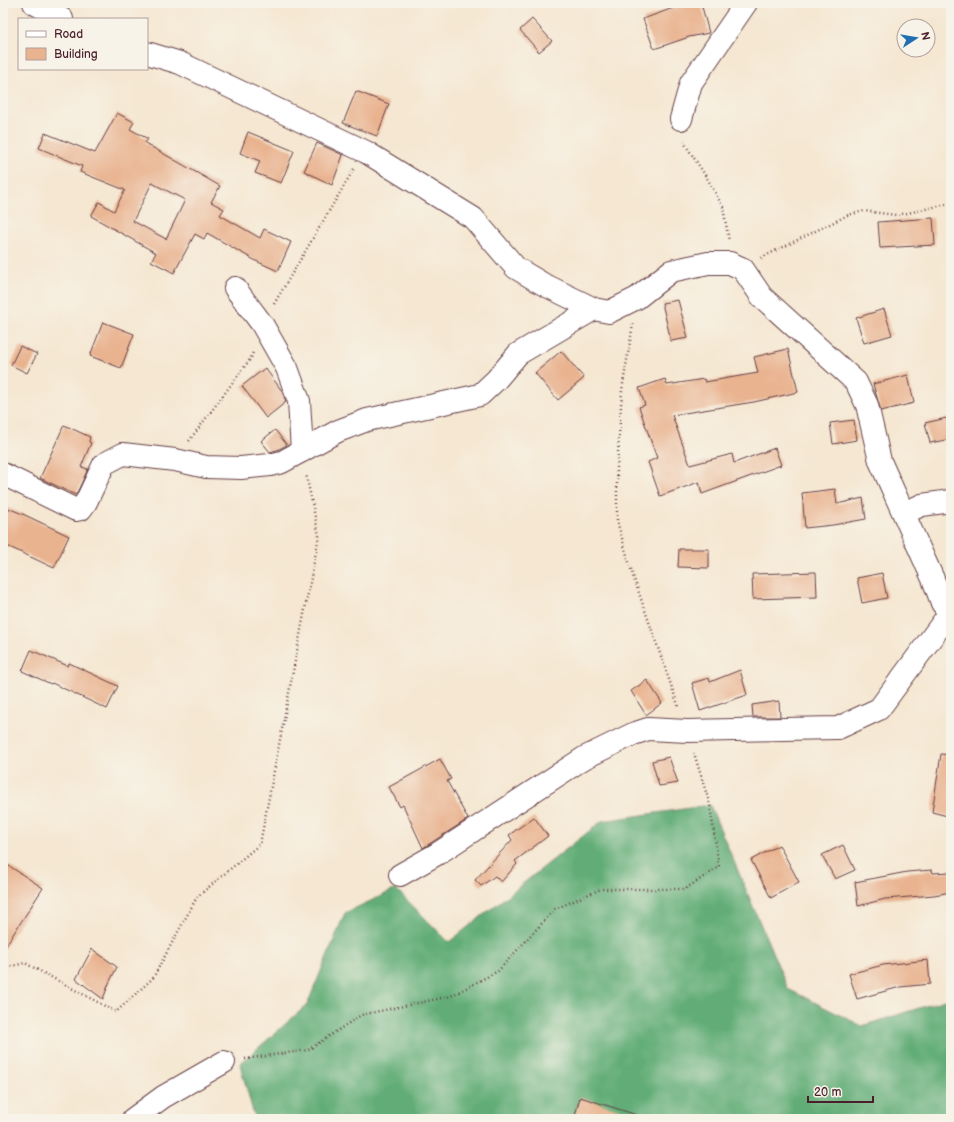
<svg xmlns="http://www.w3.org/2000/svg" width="954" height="1122" font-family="'Balsamiq Sans',sans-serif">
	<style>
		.forest { fill: #62ad77; stroke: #566651 }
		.building { fill: #e9b390; fill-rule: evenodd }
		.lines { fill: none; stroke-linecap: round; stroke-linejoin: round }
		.minor-casing { stroke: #643d44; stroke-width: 24 }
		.secondary-casing { stroke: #643d44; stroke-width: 24 }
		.path { stroke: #643d44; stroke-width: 2.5; stroke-dasharray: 1 3; stroke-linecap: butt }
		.minor { stroke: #fff; stroke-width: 22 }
		.secondary { stroke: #fff; stroke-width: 22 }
	</style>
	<rect width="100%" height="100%" fill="#f7f3e8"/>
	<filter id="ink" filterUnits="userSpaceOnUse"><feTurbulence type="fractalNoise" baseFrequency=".025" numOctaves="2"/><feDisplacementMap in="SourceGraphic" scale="8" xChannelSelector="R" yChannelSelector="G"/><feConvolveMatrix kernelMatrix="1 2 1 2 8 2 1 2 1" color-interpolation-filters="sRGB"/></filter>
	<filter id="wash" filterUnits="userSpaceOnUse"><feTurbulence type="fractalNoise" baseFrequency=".012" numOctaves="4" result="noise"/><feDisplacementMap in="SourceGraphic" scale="16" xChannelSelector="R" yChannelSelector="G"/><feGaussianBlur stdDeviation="0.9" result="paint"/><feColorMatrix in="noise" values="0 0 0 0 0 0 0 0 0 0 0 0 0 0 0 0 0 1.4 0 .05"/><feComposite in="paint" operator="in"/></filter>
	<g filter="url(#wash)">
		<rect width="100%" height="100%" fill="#f5e7d1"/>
		<path class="forest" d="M 710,805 L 788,989 L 862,1026 L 951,998 L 951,1119 L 255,1119 L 240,1064 L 307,1005 L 345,913 L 396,889 L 449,942 L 602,821 Z"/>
		<g id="blocks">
			<g class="building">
				<path d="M 695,3 L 701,3 L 709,33 L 689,37 L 654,49 L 643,19 L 676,7 Z"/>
				<path d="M 532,19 L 552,41 L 539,52 L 520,30 Z"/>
				<path d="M 356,91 L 389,104 L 377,136 L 343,123 Z"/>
				<path d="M 117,113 L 134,122 L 130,129 L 148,139 L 145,143 L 220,186 L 211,202 L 224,209 L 220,215 L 260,238 L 264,229 L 291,242 L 278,271 L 256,261 L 207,233 L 204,239 L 195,234 L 174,273 L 151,261 L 156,253 L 91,216 L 99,202 L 114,211 L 125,190 L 80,172 L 82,166 L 39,148 L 45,133 L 95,153 ZM 152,183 L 185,200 L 166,239 L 133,221 Z"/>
				<path d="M 248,132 L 294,151 L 281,183 L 255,173 L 260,161 L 240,153 Z"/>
				<path d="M 317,143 L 343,155 L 332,185 L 304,171 Z"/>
				<path d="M 933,218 L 935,245 L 880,248 L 878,222 Z"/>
				<path d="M 678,300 L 688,338 L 671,341 L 662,303 Z"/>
				<path d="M 884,309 L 892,335 L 864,343 L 856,318 Z"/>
				<path d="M 103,322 L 134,334 L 121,368 L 90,356 Z"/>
				<path d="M 20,346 L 37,354 L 27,373 L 11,365 Z"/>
				<path d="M 788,349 L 798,392 L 754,402 L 672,415 L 690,465 L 732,454 L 734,463 L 775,448 L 781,465 L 702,494 L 699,482 L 660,496 L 648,462 L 657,458 L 639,407 L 645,405 L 639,388 L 665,379 L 667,385 L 704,379 L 705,382 L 758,373 L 754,357 Z"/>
				<path d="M 561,351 L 584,378 L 558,400 L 535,373 Z"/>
				<path d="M 265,368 L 282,391 L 286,402 L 266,418 L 242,386 Z"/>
				<path d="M 908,375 L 914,403 L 881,411 L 873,384 Z"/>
				<path d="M 951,417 L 951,439 L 930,443 L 925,423 Z"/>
				<path d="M 854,420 L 857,440 L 833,444 L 830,423 Z"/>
				<path d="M 64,425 L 90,437 L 89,442 L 91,443 L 81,467 L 88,469 L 76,495 L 40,478 Z"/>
				<path d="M 275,430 L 287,445 L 277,450 L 270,452 L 261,441 Z"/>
				<path d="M 835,489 L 837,504 L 863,498 L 866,519 L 833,525 L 805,528 L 802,493 Z"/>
				<path d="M 3,506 L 25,515 L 69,536 L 54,568 L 3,544 Z"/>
				<path d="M 679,549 L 709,549 L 709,568 L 678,567 Z"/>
				<path d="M 816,572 L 817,597 L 753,599 L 752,574 Z"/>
				<path d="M 882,573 L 887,598 L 862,603 L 857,578 Z"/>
				<path d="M 31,650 L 68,666 L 69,663 L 118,686 L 107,709 L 52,683 L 51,684 L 22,671 Z"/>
				<path d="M 740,670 L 747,695 L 700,711 L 692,683 L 709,678 L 710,682 Z"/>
				<path d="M 647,680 L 662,703 L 646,715 L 631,691 Z"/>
				<path d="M 779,701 L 780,717 L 753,717 L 752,705 Z"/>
				<path d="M 941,754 L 951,755 L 951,817 L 932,812 Z"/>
				<path d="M 669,757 L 678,783 L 659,786 L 652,761 Z"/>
				<path d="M 440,759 L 451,779 L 447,781 L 468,819 L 423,848 L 403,805 L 400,807 L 389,787 Z"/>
				<path d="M 534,817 L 548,836 L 515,861 L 517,864 L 501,882 L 495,876 L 481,886 L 475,880 L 512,840 L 509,835 Z"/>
				<path d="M 779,845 L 799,882 L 771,898 L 751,860 Z"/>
				<path d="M 843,845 L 855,870 L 835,879 L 822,855 Z"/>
				<path d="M 3,862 L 43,888 L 3,950 Z"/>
				<path d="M 932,870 L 933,873 L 951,872 L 951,892 L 934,895 L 885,899 L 858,906 L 855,882 L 907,872 Z"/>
				<path d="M 92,949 L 117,967 L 109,983 L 103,999 L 76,979 Z"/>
				<path d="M 928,960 L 930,984 L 900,987 L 857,999 L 849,974 L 883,965 Z"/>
				<path d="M 580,1097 L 637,1115 L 636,1119 L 574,1119 Z"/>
			</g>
		</g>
	</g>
	<g filter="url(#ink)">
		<use href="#blocks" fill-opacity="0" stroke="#643d44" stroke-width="1"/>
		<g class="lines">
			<g class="minor-casing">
				<g id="minor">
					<path d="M 681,119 L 691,83 L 746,3"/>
					<path d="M 235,288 L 262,324 L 287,368 L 299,401 L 302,451"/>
					<path d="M 3,474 L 76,510 L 81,509 L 86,502 L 104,464 L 123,454 L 175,460 L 206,467 L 241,468 L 270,465 L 282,462 L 338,431 L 367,420 L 480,395 L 496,380 L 518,354 L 594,309"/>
					<path d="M 904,513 L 922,505 L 951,501"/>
					<path d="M 400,875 L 437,854 L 584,758 L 633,734 L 648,729 L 687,731 L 838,728 L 879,709 L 949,614"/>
					<path d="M 133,1119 L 163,1097 L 224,1062"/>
				</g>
			</g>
			<g class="secondary-casing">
				<g id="secondary">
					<path d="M 34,3 L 62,19"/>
					<path d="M 147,53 L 180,63 L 366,152 L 473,218 L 516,268 L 543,284 L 594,309 L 609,312 L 637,298 L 671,271 L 708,263 L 730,263 L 743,269 L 762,297 L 856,382 L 867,405 L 880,461 L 933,579 L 942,603 L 951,615"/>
				</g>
			</g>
			<g class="path">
				<path d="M 684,141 L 685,144 L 707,178 L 723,207 L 729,241"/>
				<path d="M 761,258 L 848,215 L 864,211 L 896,215 L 908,213 L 951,203"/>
				<path d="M 274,304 L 354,169"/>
				<path d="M 633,324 L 622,390 L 617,468 L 617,521 L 633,576 L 679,708"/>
				<path d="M 189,441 L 251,358 L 253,352"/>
				<path d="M 3,968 L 25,963 L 116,1012 L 153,978 L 197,897 L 260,844 L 319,536 L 306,474"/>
				<path d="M 245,1059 L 308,1050 L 361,1015 L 451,996 L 498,971 L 555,909 L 601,889 L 685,889 L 719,867 L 710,805 L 694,753"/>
			</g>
			<use href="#minor" class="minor"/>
			<use href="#secondary" class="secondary"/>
		</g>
	</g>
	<rect width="954" height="1122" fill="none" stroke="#f7f3e8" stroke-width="16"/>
	<rect x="18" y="18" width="130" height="52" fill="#f7f3e8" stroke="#b29e9c"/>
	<rect x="26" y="31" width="20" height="6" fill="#ffffff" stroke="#b29e9c"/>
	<text x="54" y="38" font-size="12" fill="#4a1f2b">Road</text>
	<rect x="26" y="48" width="20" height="12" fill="#e9b390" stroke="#b29e9c"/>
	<text x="54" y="58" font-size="12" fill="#4a1f2b">Building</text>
	<g transform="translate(916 38) rotate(78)"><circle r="19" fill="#f7f3e8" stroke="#b29e9c"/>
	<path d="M0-3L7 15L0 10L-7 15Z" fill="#1f6fb2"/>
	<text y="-6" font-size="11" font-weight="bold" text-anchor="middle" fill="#4a1f2b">N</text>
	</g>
	<path d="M808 1096v6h65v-6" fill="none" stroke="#4a1f2b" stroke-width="2"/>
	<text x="814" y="1096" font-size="12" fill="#4a1f2b" stroke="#f7f3e8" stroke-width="3" paint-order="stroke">20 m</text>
</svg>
